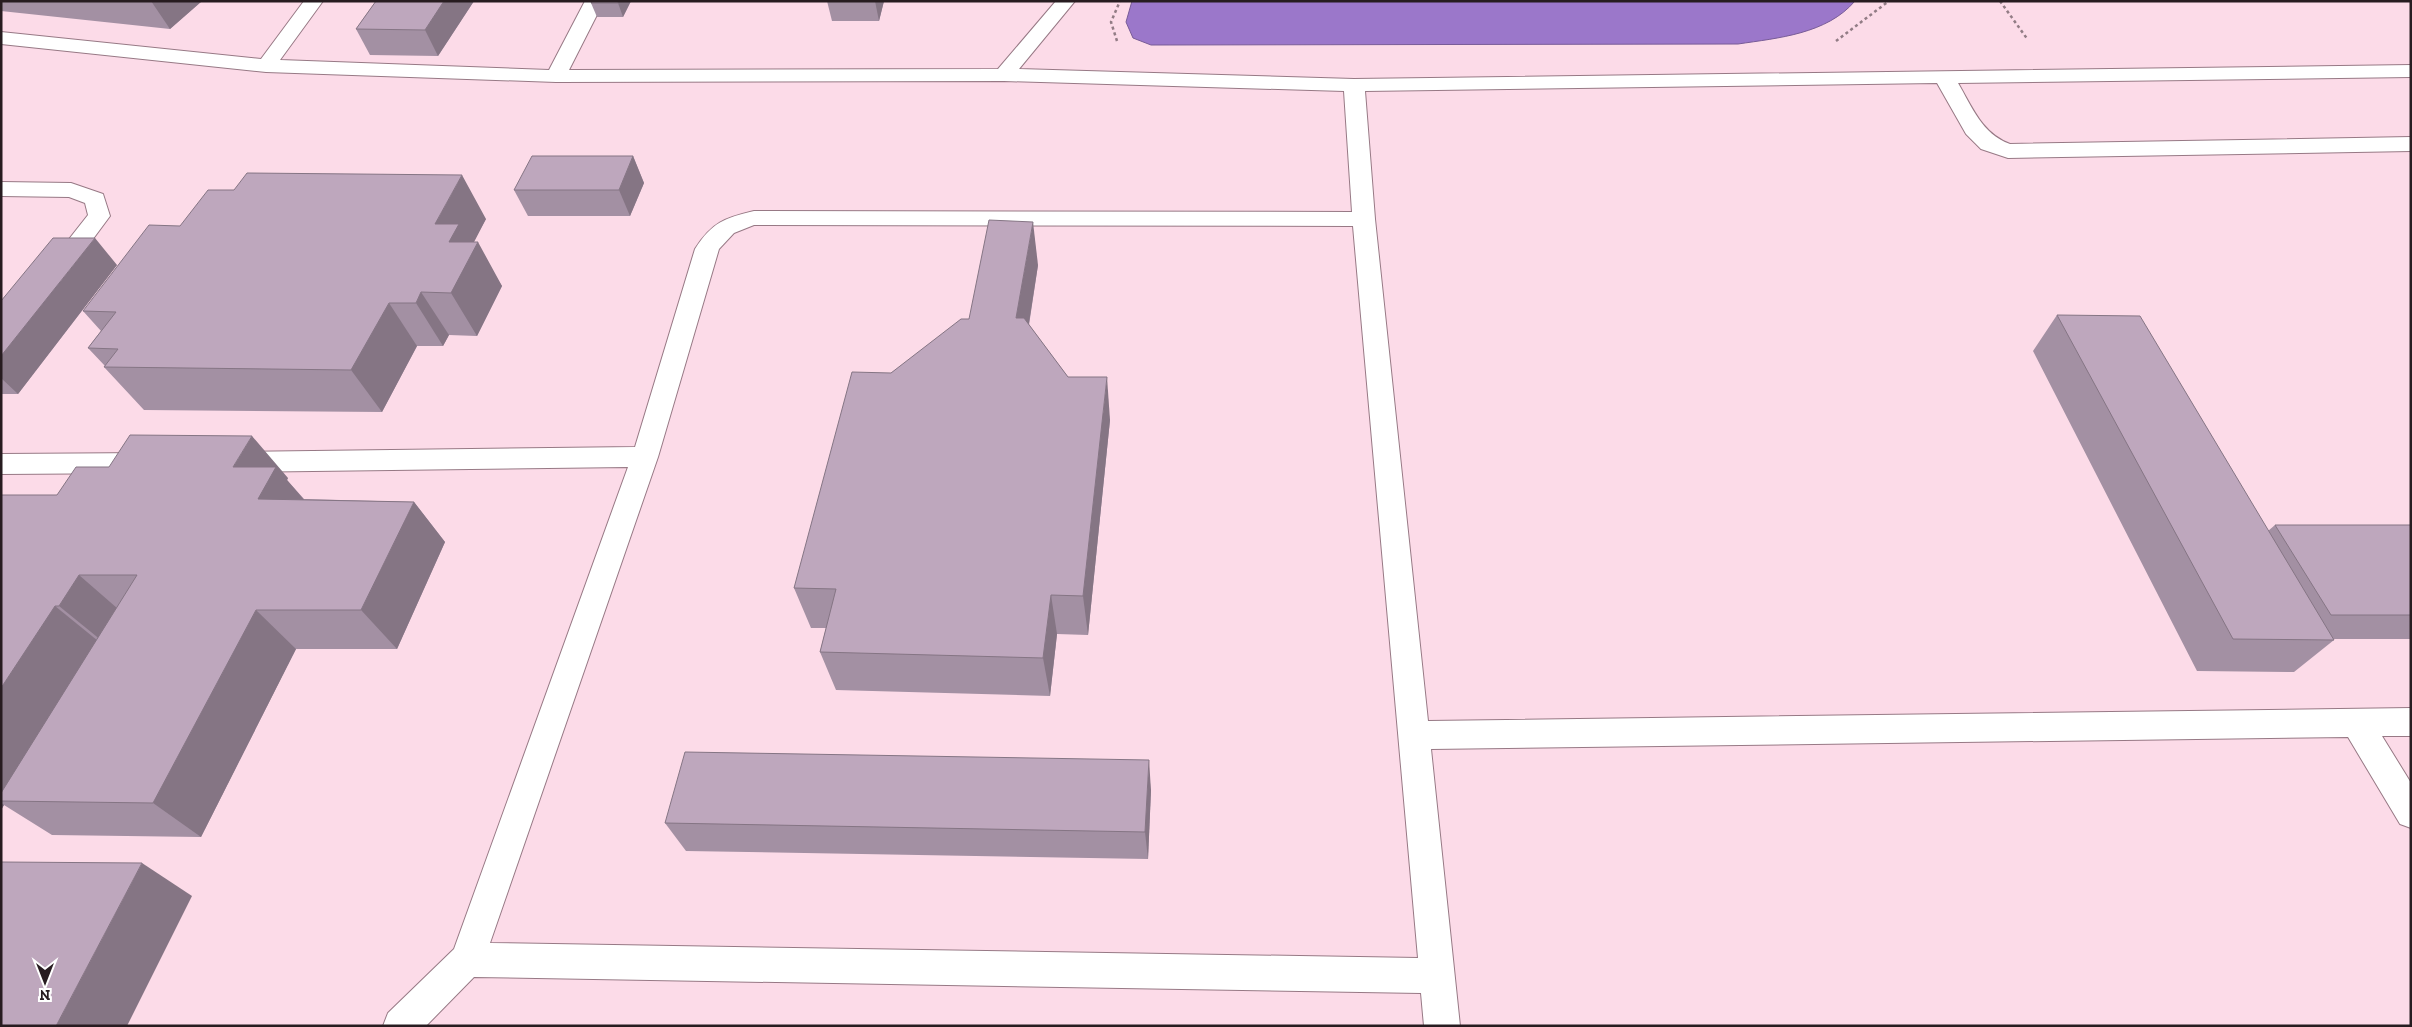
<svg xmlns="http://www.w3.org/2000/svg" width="2412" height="1027" font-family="'Zilla Slab',serif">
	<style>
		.water { fill: #9b77ca; stroke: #785c97 }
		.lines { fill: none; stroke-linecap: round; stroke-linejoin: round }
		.service-casing { stroke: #977985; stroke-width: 2 }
		.path { stroke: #927c85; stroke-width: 2.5; stroke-dasharray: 3 3; stroke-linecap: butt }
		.service { fill: #fff; fill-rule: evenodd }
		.wall { fill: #a390a3 }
		.shaded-wall { fill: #857584 }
		.building { fill: #bea7bd; stroke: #857584 }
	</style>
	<rect width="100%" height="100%" fill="#fcdbe8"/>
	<path class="water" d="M 1132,1 L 1855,1 C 1827,34 1778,38 1738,44 L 1151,45 L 1133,38 L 1126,22 Z"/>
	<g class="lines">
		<g class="service-casing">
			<g id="service">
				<path d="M 304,1 L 323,1 L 280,60 L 549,70 L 585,1 L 604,1 L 569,70 L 998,69 L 1056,1 L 1075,1 L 1019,69 L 1354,79 L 2411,65 L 2411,77 L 1958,83 C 1972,107 1982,134 2010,144 L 2411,137 L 2411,151 L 2008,158 L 1981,149 L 1966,134 L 1937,83 L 1365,91 L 1375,219 L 1428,721 L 2411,708 L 2411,736 L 2382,736 L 2411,783 L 2411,828 L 2400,824 L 2348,737 L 1431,749 L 1460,1026 L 1424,1026 L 1421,993 L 474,977 L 426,1026 L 383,1026 L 388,1013 L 454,949 L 628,467 L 236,472 L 227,469 L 223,462 L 227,455 L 236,452 L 635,447 L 695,249 C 712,222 725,218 754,211 L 1352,212 L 1344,91 L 1004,81 L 556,82 L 266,72 L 1,44 L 1,32 L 261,59 ZM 754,225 L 1353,226 L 1418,958 L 490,943 L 658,457 L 719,249 L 734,233 Z"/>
				<path d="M 1,182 L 71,183 L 103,194 L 110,216 L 67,274 L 59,276 L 51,274 L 47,268 L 51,262 L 88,215 L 85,203 L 69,197 L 1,196 Z"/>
				<path d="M 148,453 L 157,456 L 161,463 L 157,470 L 148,473 L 1,474 L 1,454 Z"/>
			</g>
		</g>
		<g class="path">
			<path d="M 2000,1 L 2028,40"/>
			<path d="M 1117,41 L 1111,22 L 1120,1"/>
			<path d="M 1836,41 L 1889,1"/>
		</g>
		<use href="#service" class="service"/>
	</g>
	<g class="wall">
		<path d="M 1,1 L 202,1 L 170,29 L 1,11 Z"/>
		<path d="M 376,1 L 474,1 L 438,56 L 370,55 L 356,29 Z"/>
		<path d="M 631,1 L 623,17 L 597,17 L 591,3 Z"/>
		<path d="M 827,1 L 884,1 L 879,21 L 832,21 Z"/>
		<path d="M 633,156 L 644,183 L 630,216 L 528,216 L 514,190 Z"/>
		<path d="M 486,219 L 473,242 L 502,286 L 477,336 L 449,335 L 443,346 L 417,346 L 382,412 L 144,410 L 104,367 L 105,366 L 88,348 L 101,331 L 83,311 L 180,226 Z"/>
		<path d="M 117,265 L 18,394 L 1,394 L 1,301 Z"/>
		<path d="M 1038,265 L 1029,325 L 1068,377 L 1110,420 L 1088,635 L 1057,634 L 1050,696 L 836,690 L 820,652 L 826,628 L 811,628 L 794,588 L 891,373 L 969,319 Z"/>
		<path d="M 2057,315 L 2268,531 L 2275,525 L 2411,525 L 2411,639 L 2333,639 L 2334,640 L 2294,672 L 2197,671 L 2033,351 Z"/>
		<path d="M 288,478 L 287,480 L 304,499 L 414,502 L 445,542 L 397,649 L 296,649 L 201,837 L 52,835 L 4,805 L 1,810 L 1,495 L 57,495 Z"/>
		<path d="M 1151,790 L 1148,859 L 686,851 L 665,823 Z"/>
	</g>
	<g class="shaded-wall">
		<path d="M 151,1 L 202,1 L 170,29 Z"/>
		<path d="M 444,1 L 474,1 L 438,56 L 425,30 Z"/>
		<path d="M 619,1 L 631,1 L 623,17 L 618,3 Z"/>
		<path d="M 875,1 L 884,1 L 879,21 Z"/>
		<path d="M 633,156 L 644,183 L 630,216 L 619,190 Z"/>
		<path d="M 462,175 L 486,219 L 472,246 L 478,242 L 502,286 L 477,336 L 451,293 L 435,224 Z"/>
		<path d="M 1033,222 L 1038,265 L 1023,361 L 1016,318 Z"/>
		<path d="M 95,238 L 117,265 L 18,394 L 1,378 L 1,356 Z"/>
		<path d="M 421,292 L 449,335 L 443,346 L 416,303 Z"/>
		<path d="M 389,303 L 417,346 L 382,412 L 351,370 Z"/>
		<path d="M 1107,377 L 1110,420 L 1088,635 L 1083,596 Z"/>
		<path d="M 252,436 L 288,478 L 287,480 L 312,509 L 258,499 L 233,467 Z"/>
		<path d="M 414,502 L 445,542 L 397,649 L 361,610 Z"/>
		<path d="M 79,575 L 125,615 L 107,645 L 59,606 Z"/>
		<path d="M 1051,595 L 1057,634 L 1050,696 L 1043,658 Z"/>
		<path d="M 55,606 L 103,645 L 1,801 L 1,688 Z"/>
		<path d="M 256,610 L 296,649 L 201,837 L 153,803 Z"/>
		<path d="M 1149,760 L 1151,790 L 1148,859 L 1145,832 Z"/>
		<path d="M 1,803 L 4,805 L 1,810 Z"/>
		<path d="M 142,863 L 192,896 L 127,1026 L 56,1026 Z"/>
	</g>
	<g class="building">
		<path d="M 376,1 L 444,1 L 425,30 L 356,29 Z"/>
		<path d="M 592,1 L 619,1 L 618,3 L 591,3 Z"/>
		<path d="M 532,156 L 633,156 L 619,190 L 514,190 Z"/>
		<path d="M 247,173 L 462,175 L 435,224 L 459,224 L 449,242 L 478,242 L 451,293 L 421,292 L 416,303 L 389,303 L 351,370 L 104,367 L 118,349 L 88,348 L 116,312 L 83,311 L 149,225 L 180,226 L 208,190 L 234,190 Z"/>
		<path d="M 989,220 L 1033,222 L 1016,318 L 1024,318 L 1068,377 L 1107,377 L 1083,596 L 1051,595 L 1043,658 L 820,652 L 836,589 L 794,588 L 852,372 L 891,373 L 961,319 L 969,319 Z"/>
		<path d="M 53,238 L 95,238 L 1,356 L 1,301 Z"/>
		<path d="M 2057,315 L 2140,316 L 2334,640 L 2233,639 Z"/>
		<path d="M 130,435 L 252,436 L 233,467 L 276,467 L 258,499 L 414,502 L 361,610 L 256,610 L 153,803 L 1,801 L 1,793 L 137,575 L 79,575 L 59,606 L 55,606 L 1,688 L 1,495 L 57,495 L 76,467 L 109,467 Z"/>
		<path d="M 2275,525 L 2411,525 L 2411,615 L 2331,615 Z"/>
		<path d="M 685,752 L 1149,760 L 1145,832 L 665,823 Z"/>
		<path d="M 1,862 L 142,863 L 56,1026 L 1,1026 Z"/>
	</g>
	<rect width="2412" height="1027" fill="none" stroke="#271c20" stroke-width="5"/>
	<g transform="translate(45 982) rotate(180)" stroke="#ffffff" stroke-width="4" paint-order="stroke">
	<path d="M0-4L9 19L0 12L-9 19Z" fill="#271c20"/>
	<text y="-8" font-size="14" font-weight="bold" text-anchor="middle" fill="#271c20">N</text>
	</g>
</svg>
